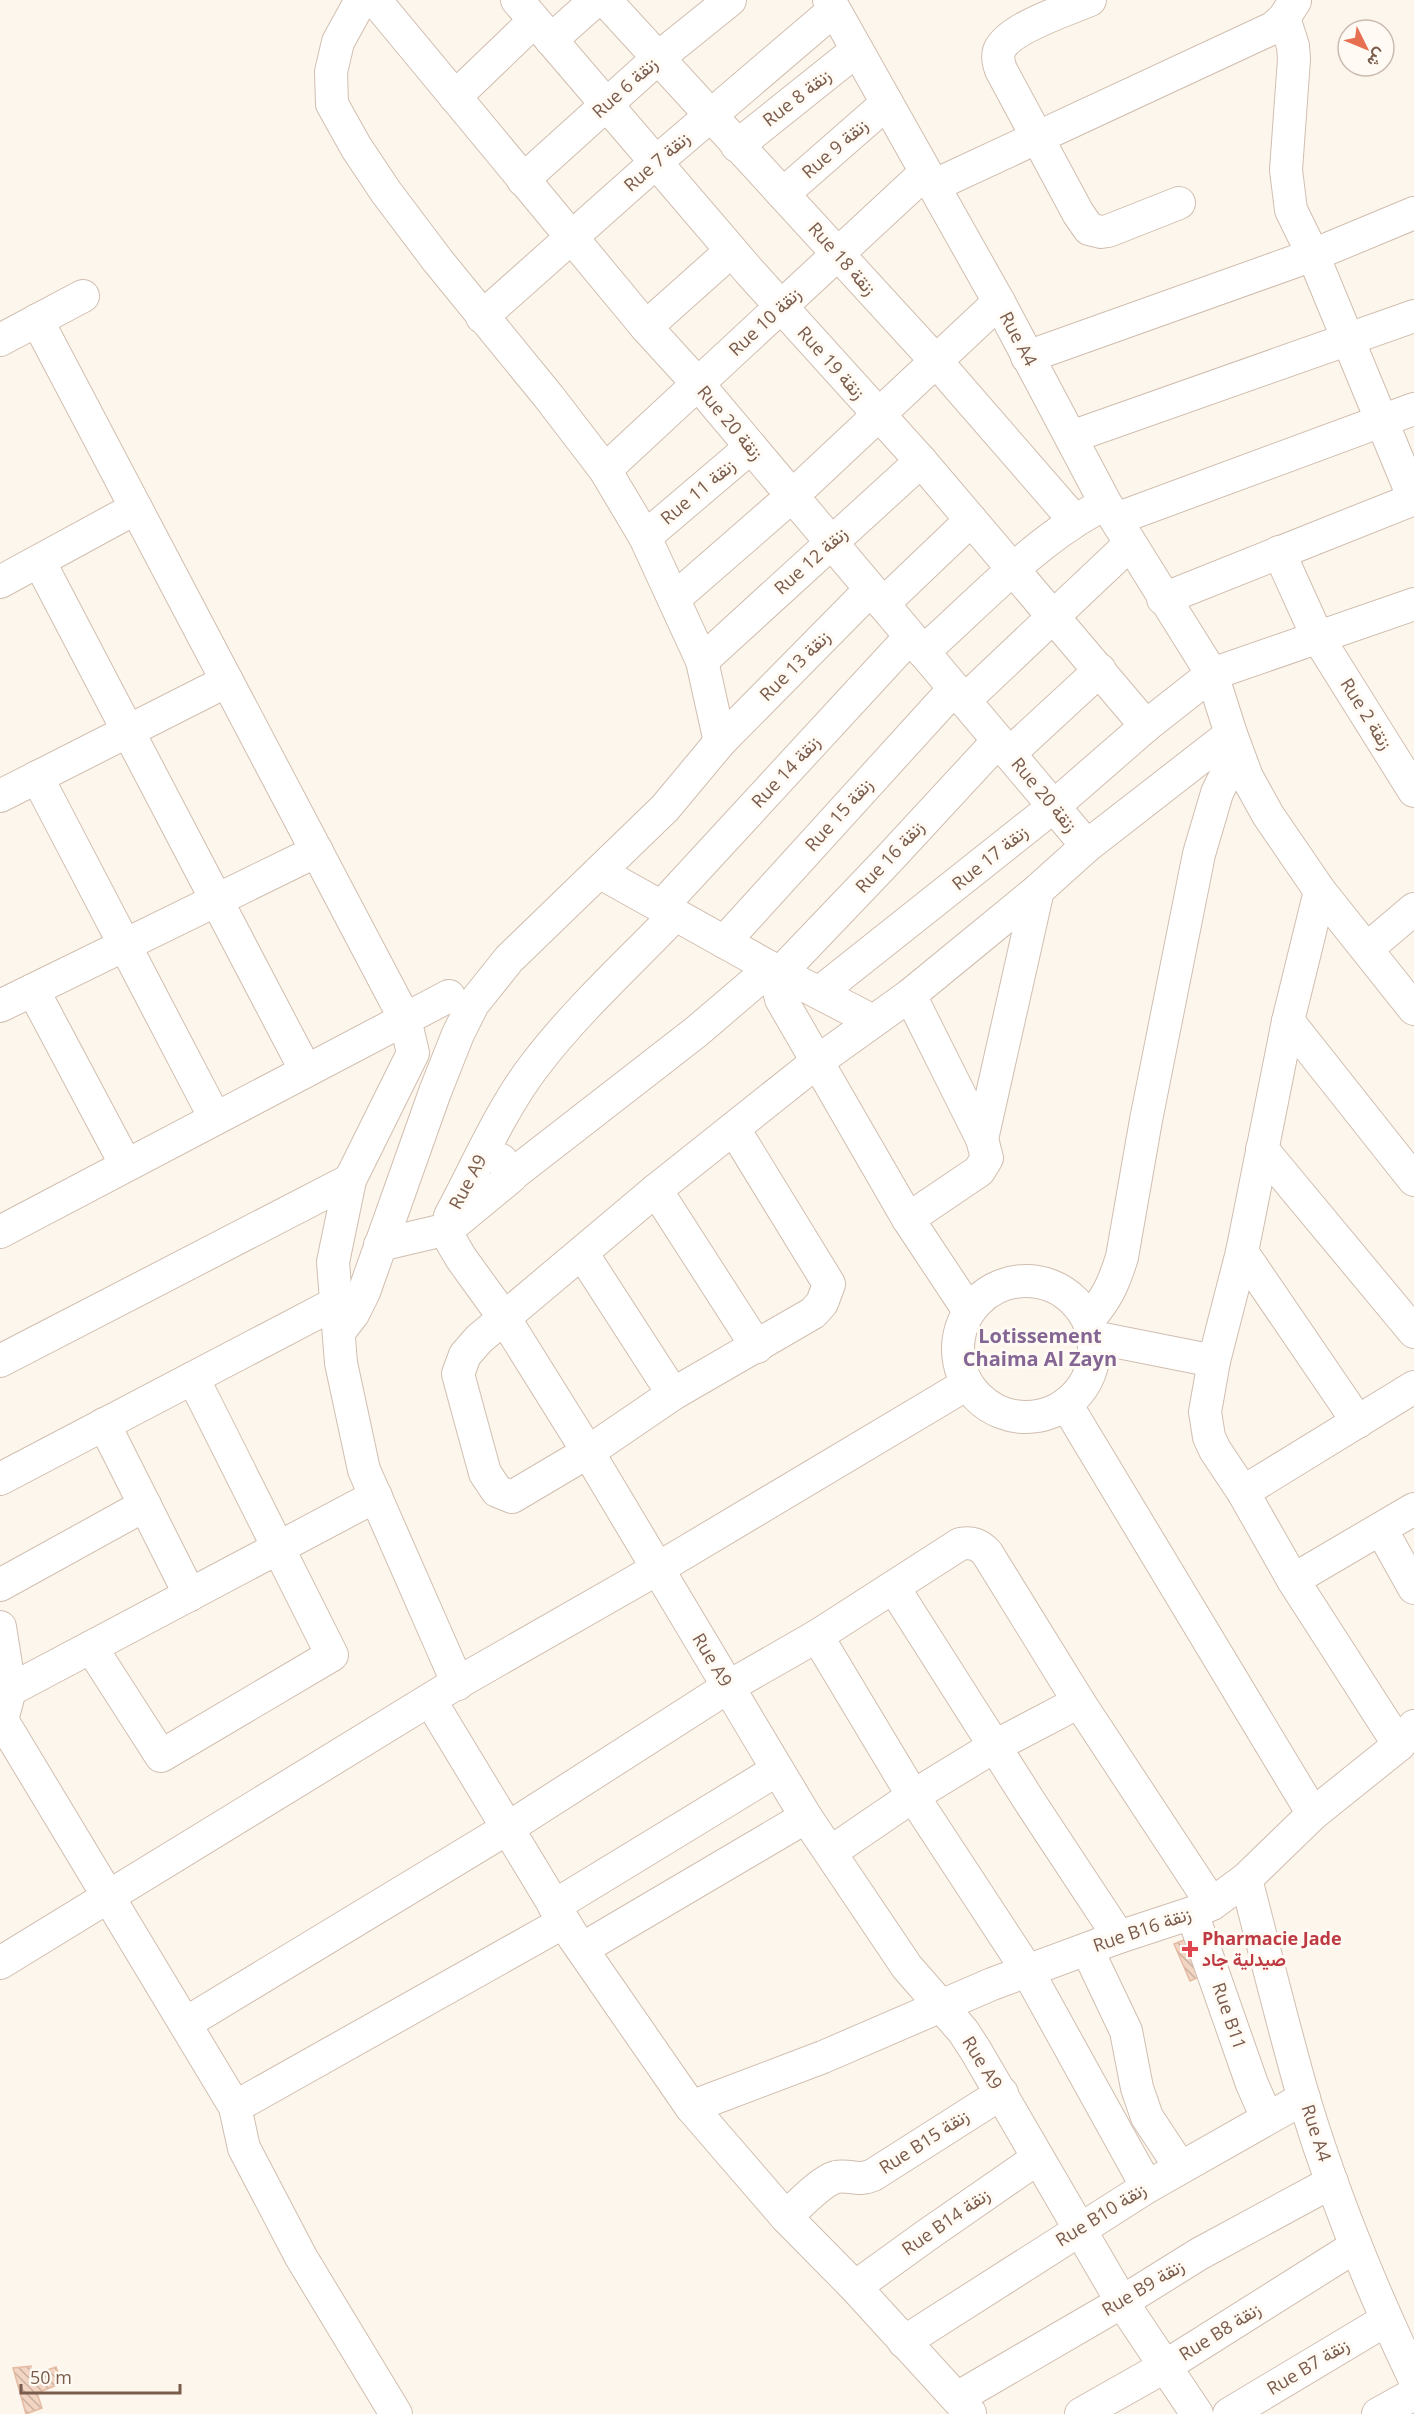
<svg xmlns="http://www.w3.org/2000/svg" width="1414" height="2414" font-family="'Open Sans',Vazirmatn,sans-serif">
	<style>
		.building { fill: url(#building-back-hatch); stroke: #e6bba3; stroke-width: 1.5 }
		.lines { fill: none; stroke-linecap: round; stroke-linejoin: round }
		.minor-casing { stroke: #d1beb0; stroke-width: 34 }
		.minor { stroke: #fff; stroke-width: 32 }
		.health-dot { fill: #e0444e; stroke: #fffaf3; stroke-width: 2 }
		.labels { text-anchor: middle; stroke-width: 6; stroke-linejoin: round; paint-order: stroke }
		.street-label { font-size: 18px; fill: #7a5c4d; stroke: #fffaf3 }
		.health-label { font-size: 18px; font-weight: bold; fill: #be3a42; stroke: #fffaf3; text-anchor: start }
		.neighbourhood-label { font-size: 20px; font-weight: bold; fill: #846695; stroke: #fffaf3 }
	</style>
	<defs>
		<pattern id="building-back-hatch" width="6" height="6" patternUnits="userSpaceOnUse" patternTransform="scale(1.5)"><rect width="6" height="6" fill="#f3d5c3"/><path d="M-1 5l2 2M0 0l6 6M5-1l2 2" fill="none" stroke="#cab0a1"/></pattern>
	</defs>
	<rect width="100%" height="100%" fill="#fdf6ec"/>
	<g class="building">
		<path d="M 1194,1936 L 1210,1972 L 1190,1981 L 1174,1944 Z"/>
		<path d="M 31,2366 L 30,2376 L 56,2367 L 62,2383 L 37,2393 L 42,2408 L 26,2414 L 13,2368 Z"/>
	</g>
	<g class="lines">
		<g class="minor-casing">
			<g id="minor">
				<path d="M 361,0 L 338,42 L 331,72 L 332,104 L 356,147 L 386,192 L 438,261 L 549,397 L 605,470 L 645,537 L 702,661 L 720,742"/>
				<path d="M 375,0 L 646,327 L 698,384 L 1087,846"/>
				<path d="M 517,0 L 749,271 L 921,461 L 1146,726"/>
				<path d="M 605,0 L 936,361 L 1075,521"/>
				<path d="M 829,0 L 999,302 L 1106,504 L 1212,674 L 1231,734 L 1247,777 L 1268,815 L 1320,891 L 1414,1009"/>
				<path d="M 1090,0 C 1067,10 1008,28 999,51 C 997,58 999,64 1001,70 L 1078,213 L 1089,229 L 1101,232 L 1108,231 L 1179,203"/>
				<path d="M 551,40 L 596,0"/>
				<path d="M 455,97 L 534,21"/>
				<path d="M 737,146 L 857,50"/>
				<path d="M 523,180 L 658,58 L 730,0"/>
				<path d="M 933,186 L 1273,28 L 1284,18 L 1295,1"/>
				<path d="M 783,194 L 887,103"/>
				<path d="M 482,317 L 655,163 L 834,10"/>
				<path d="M 37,320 L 405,1019 L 413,1053 L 350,1180 L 333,1262 L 341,1363 L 364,1470 L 458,1684"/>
				<path d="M 646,327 L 731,251"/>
				<path d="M 0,340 L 83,296"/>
				<path d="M 1027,357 L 1313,255 L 1414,213"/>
				<path d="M 1071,437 L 1414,316"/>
				<path d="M 605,470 L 925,173"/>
				<path d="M 1116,519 L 1414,409"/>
				<path d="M 645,537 L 751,447"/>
				<path d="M 1279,552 L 1317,636 L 1414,791"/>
				<path d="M 39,561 L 306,1071"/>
				<path d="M 0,582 L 136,508"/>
				<path d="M 675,598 L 792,496 L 999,302"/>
				<path d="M 1163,599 L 1414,499 L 1313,255 L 1291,210 L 1286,170 L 1294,59 L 1293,46 L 1284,18"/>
				<path d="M 883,604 L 971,520"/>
				<path d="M 923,652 C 976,605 1030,546 1092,511"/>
				<path d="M 702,661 L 921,461"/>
				<path d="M 964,701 L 1130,544"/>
				<path d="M 1009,754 L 1100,670"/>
				<path d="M 37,777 L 215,1118"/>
				<path d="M 0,796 L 227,681"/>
				<path d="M 599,872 L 771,968 L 873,1021"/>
				<path d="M 1320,891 L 1288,1021 L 1242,1252 L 1214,1361 L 1205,1412 L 1209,1437 L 1215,1450 L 1243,1492 L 1293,1580 L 1399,1745"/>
				<path d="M 661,907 L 910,637"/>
				<path d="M 675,915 C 628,964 576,1011 535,1065 C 501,1109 477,1166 450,1216 L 448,1229 L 451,1241 L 461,1258 L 505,1319 L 588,1452 L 806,1817 L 907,1967 L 963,2031 L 976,2051 L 1122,2302 L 1197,2414"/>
				<path d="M 724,942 L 954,689"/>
				<path d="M 1368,948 L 1414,909"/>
				<path d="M 33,990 L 126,1165"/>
				<path d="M 820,992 L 1053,807 L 1146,726 L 1212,674 L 1414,604"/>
				<path d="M 910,995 L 982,1139 L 1038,890"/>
				<path d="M 0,1006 L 317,851"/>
				<path d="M 1288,1021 L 1414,1180"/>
				<path d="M 734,1129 L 829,1284 L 822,1303 L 813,1313 L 673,1394 L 588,1452 L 512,1497 L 497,1491 L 485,1473 L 458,1374 L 465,1355 L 479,1339 L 656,1190 L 818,1061 L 910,995 L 1038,890 L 1087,846 L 1231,734"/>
				<path d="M 1262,1149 L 1414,1332"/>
				<path d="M 512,1175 L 696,1032 L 771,968"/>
				<path d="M 656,1190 L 757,1347"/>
				<path d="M 908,1219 L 979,1171 L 987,1158 L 982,1139"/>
				<path d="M 0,1232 L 449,996"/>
				<path d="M 380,1245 L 448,1229 L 511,1177 L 510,1171 L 501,1160"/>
				<path d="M 1242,1252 L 1358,1422"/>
				<path d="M 582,1253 L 673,1394"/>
				<circle cx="1026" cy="1349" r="68"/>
				<path d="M 969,1311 L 908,1219 L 781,999 L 777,983 L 780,973 L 887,861 L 998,741"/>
				<path d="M 1088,1320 C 1107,1299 1114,1283 1122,1257 L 1146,1120 L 1199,854 L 1217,793 L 1237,752"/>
				<path d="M 339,1332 L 353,1314 L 364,1292 L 435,1092 L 458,1034 L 473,1004 L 509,959 L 665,808 L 720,742 L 870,590"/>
				<path d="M 1093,1337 L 1214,1361"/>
				<path d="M 0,1361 L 350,1180"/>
				<path d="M 1066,1404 L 1313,1814"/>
				<path d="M 104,1424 L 190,1595"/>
				<path d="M 0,1479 L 336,1303"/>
				<path d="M 1243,1492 L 1414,1387"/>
				<path d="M 1381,1529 L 1414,1588"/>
				<path d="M 1293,1580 L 1414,1509"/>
				<path d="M 0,1585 L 145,1505"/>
				<path d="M 894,1588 L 1030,1802 L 1119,1937"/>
				<path d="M 0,1627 L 10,1690 L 2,1720 L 235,2107 L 244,2148 L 301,2257 L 396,2414"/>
				<path d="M 817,1636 L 913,1796 L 1027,1970 L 1147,2187"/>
				<path d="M 91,1647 L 161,1756 L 332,1655 L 193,1378"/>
				<path d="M 10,1690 L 376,1496"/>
				<path d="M 430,1700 L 574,1938 L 691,2107 L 823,2057 L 992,1984 L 1119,1937 L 1192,1913 L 1212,1904 L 1246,1879 L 1313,1814 L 1399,1745 L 1414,1726"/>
				<path d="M 831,1852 L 913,1796 L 995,1746 L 1079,1702"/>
				<path d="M 1246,1879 C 1265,1952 1283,2026 1304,2099 C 1333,2194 1371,2288 1414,2378"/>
				<path d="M 554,1906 L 777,1770"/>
				<path d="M 1192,1913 L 1252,2084 L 1267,2118"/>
				<path d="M 582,1949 L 806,1817"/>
				<path d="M 1087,1949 L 1126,2031 L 1137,2088 L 1147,2117 L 1180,2167"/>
				<path d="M 0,1963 L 447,1689 L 657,1569 L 967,1384"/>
				<path d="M 186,2023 L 508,1828 L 728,1687 L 817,1636 L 960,1544 C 972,1542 979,1544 987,1553 L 1079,1702 L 1212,1904"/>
				<path d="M 235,2107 L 564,1922"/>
				<path d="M 691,2107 L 786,2217 L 855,2287 L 970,2413"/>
				<path d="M 786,2217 C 798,2206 821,2181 836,2177 C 850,2174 857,2182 873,2175 L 1002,2093"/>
				<path d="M 855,2287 L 927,2235 L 1038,2158"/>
				<path d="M 904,2342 L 1147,2187 L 1304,2098"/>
				<path d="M 957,2398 L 1122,2302 L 1199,2254 L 1332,2182"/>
				<path d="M 1081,2414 L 1164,2367 L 1356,2246"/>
				<path d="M 1229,2414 L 1386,2320"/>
				<path d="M 1378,2414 L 1414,2394"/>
			</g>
		</g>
		<use href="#minor" class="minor"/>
	</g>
	<path class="health-dot" d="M1187 1940h6v6h6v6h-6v6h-6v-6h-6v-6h6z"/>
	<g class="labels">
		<g class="street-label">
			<text transform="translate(625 88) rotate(-42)" y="6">Rue 6 زنقة</text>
			<text transform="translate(797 98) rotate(-38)" y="6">Rue 8 زنقة</text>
			<text transform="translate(835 149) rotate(-41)" y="6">Rue 9 زنقة</text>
			<text transform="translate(657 162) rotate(-41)" y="6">Rue 7 زنقة</text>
			<text transform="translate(842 259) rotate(48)" y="6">Rue 18 زنقة</text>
			<text transform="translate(765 322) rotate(-43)" y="6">Rue 10 زنقة</text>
			<text transform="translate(1018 339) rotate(62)" y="6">Rue A4</text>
			<text transform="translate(831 363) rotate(48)" y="6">Rue 19 زنقة</text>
			<text transform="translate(730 423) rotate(50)" y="6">Rue 20 زنقة</text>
			<text transform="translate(698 492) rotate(-40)" y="6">Rue 11 زنقة</text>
			<text transform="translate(811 561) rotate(-42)" y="6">Rue 12 زنقة</text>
			<text transform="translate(795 666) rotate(-45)" y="6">Rue 13 زنقة</text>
			<text transform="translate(1366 714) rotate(58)" y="6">Rue 2 زنقة</text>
			<text transform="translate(786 772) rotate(-47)" y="6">Rue 14 زنقة</text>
			<text transform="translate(1044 795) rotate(50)" y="6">Rue 20 زنقة</text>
			<text transform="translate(839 815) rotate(-48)" y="6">Rue 15 زنقة</text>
			<text transform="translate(890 857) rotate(-47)" y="6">Rue 16 زنقة</text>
			<text transform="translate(990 858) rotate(-39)" y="6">Rue 17 زنقة</text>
			<text transform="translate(468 1182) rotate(-62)" y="6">Rue A9</text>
			<text transform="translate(712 1660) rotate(59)" y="6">Rue A9</text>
			<text transform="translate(1142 1930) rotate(-19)" y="6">Rue B16 زنقة</text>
			<text transform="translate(1229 2016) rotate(71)" y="6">Rue B11</text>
			<text transform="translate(982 2063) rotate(58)" y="6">Rue A9</text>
			<text transform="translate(1316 2133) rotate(72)" y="6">Rue A4</text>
			<text transform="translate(924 2142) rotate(-33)" y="6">Rue B15 زنقة</text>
			<text transform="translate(1101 2215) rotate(-32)" y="6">Rue B10 زنقة</text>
			<text transform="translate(946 2222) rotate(-35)" y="6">Rue B14 زنقة</text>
			<text transform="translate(1143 2288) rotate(-31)" y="6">Rue B9 زنقة</text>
			<text transform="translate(1220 2332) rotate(-32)" y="6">Rue B8 زنقة</text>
			<text transform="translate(1308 2367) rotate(-31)" y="6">Rue B7 زنقة</text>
		</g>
		<g class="health-label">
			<text x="1202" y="1945">Pharmacie Jade<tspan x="1202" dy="21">صيدلية جاد</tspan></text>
		</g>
		<g class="neighbourhood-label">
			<text x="1040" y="1343">Lotissement<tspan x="1040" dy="23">Chaima Al Zayn</tspan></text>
		</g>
	</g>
	<g transform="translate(1366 48) rotate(133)"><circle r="28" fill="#fffaf3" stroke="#cabbb1" stroke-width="1.5"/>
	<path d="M0-4.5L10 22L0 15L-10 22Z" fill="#e76f51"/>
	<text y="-9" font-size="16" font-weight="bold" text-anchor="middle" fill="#7a5c4d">ش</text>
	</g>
	<path d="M21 2384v9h159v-9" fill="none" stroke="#7a5c4d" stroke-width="3"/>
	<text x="30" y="2384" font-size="18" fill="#7a5c4d" stroke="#fffaf3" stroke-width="4.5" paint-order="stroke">50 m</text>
</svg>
